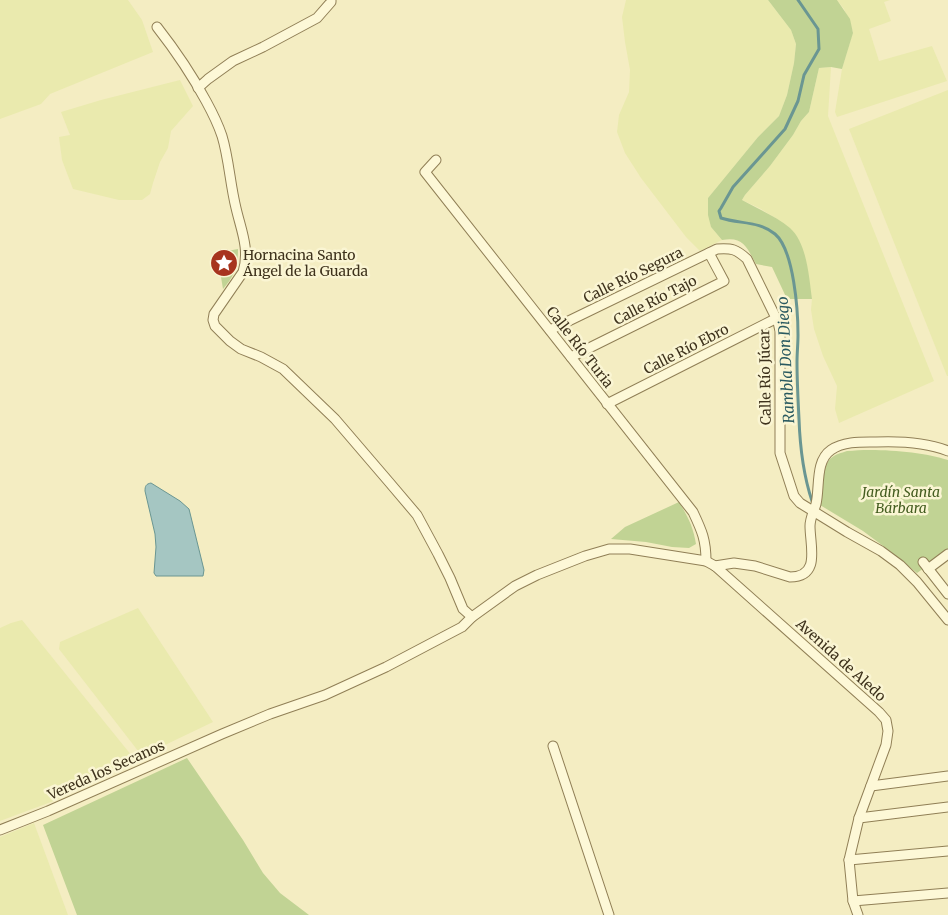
<svg xmlns="http://www.w3.org/2000/svg" width="948" height="915" font-family="Merriweather,serif">
	<style>
		.farmland { fill: #eaeaae }
		.green { fill: #c1d394 }
		.water { fill: #a5c6c2; stroke: #6a9692 }
		.lines { fill: none; stroke-linecap: round; stroke-linejoin: round }
		.stream { stroke: #6a9692; stroke-width: 3 }
		.minor-casing { stroke: #907f56; stroke-width: 11 }
		.minor { stroke: #fdf8d7; stroke-width: 9 }
		.labels { text-anchor: middle; stroke-width: 5; stroke-linejoin: round; paint-order: stroke }
		.poi-label { font-size: 14px; fill: #3e321c; stroke: #faf5d3; text-anchor: start }
		.street-label { font-size: 14px; fill: #3e321c; stroke: #faf5d3 }
		.park-label { font-size: 14px; font-style: italic; fill: #445d20; stroke: #faf5d3 }
		.water-label { font-size: 15px; font-style: italic; fill: #2a5a60; stroke: #faf5d3 }
	</style>
	<rect width="100%" height="100%" fill="#f4edc2"/>
	<g class="farmland">
		<path d="M 0,0 L 128,0 L 142,20 L 153,52 L 50,94 L 41,104 L 0,119 Z"/>
		<path d="M 626,0 L 768,0 L 791,30 L 796,44 L 794,63 L 787,95 L 779,116 L 758,137 L 708,198 L 711,227 L 722,240 L 700,251 L 686,237 L 641,178 L 625,153 L 617,132 L 619,115 L 629,92 L 630,70 L 625,42 L 622,17 Z"/>
		<path d="M 837,0 L 890,0 L 884,2 L 891,21 L 869,29 L 879,61 L 932,46 L 947,81 L 837,117 L 835,112 L 842,69 L 853,32 L 844,9 Z"/>
		<path d="M 831,67 L 828,116 L 934,381 L 839,423 L 835,409 L 837,386 L 823,356 L 814,329 L 811,310 L 812,299 L 777,219 L 761,209 L 742,200 L 745,195 L 770,166 L 793,135 L 801,121 L 809,112 L 819,68 Z"/>
		<path d="M 180,80 L 193,106 L 171,131 L 168,148 L 160,162 L 153,183 L 150,194 L 142,200 L 119,200 L 73,189 L 62,160 L 59,137 L 70,135 L 61,112 L 101,100 Z"/>
		<path d="M 948,90 L 948,376 L 947,376 L 849,129 Z"/>
		<path d="M 138,608 L 213,722 L 142,756 L 59,649 L 60,642 Z"/>
		<path d="M 22,620 L 136,761 L 51,802 L 0,821 L 0,628 L 11,623 Z"/>
		<path d="M 34,823 L 68,915 L 0,915 L 0,837 Z"/>
	</g>
	<g class="green">
		<path d="M 768,0 L 837,0 L 850,19 L 853,33 L 842,69 L 831,67 L 819,68 L 809,112 L 801,121 L 793,135 L 770,166 L 745,195 L 742,200 C 758,209 776,216 790,228 C 807,243 809,277 812,299 L 787,299 L 772,267 L 756,264 C 747,248 744,236 722,240 L 711,227 L 708,215 L 708,198 L 758,137 L 779,116 L 787,95 L 794,63 L 796,44 L 791,30 Z"/>
		<path d="M 238,249 C 238,267 234,276 223,289 L 217,253 Z"/>
		<path d="M 847,451 C 874,448 922,451 948,460 L 948,551 L 917,573 L 890,551 L 863,531 L 820,505 C 821,493 822,466 831,458 C 836,454 841,453 847,451 Z"/>
		<path d="M 679,502 C 688,517 693,526 696,544 L 689,548 L 672,547 L 646,542 L 611,539 L 625,527 Z"/>
		<path d="M 187,758 L 243,840 L 263,873 L 280,893 L 309,915 L 77,915 L 43,825 Z"/>
	</g>
	<path class="water" d="M 151,483 L 180,501 L 189,509 L 204,570 L 203,576 L 156,576 L 154,573 L 156,547 L 155,534 L 145,491 C 145,486 146,484 151,483 Z"/>
	<g class="lines">
		<path class="stream" d="M 798,0 L 818,29 L 819,49 L 804,75 L 798,101 L 785,129 L 733,187 L 721,208 L 719,211 L 721,218 C 739,224 760,221 775,234 C 794,250 798,311 798,335 C 798,344 797,353 797,362 C 797,381 798,400 799,419 C 800,447 803,474 812,501"/>
		<g class="minor-casing">
			<g id="minor">
				<path d="M 157,27 C 175,50 192,75 206,101 C 212,112 218,124 222,136 C 229,159 230,184 236,208 C 241,230 250,249 243,272 L 214,314 L 213,320 L 215,326 L 230,341 L 241,349 L 261,357 L 283,369 L 335,419 L 389,482 L 417,515 L 438,554 L 450,578 L 463,609 L 472,617"/>
				<path d="M 198,88 L 208,79 L 233,61 L 263,47 L 317,18 L 331,2 L 331,0"/>
				<path d="M 436,160 L 425,172 L 693,512 C 702,531 706,540 706,561"/>
				<path d="M 550,330 L 717,249 C 732,248 736,249 747,259 L 778,322 L 780,331 L 780,453 L 794,496 L 800,503 L 813,511 L 847,532 L 881,551 L 900,565 L 917,582 L 948,620"/>
				<path d="M 571,357 L 724,281 L 709,253"/>
				<path d="M 607,404 L 777,318"/>
				<path d="M 923,562 L 948,594"/>
				<path d="M 715,566 L 734,563 L 755,566 L 790,577 C 821,577 810,546 810,526 C 810,518 814,511 816,504 C 820,487 815,461 831,450 C 844,441 862,442 876,442 C 901,441 925,442 948,451"/>
				<path d="M 928,569 L 948,554"/>
				<path d="M 553,746 L 609,915"/>
				<path d="M 871,786 L 948,776"/>
				<path d="M 859,818 L 948,807"/>
				<path d="M 0,830 L 48,811 L 222,734 L 270,714 L 325,695 L 386,667 L 462,627 L 472,617 L 515,586 L 537,575 L 585,556 L 609,549 L 630,549 L 706,561 L 715,566 L 879,712 L 886,720 L 888,731 L 886,745 L 859,818 L 849,860 L 853,901 L 858,915"/>
				<path d="M 849,860 L 948,851"/>
				<path d="M 853,901 L 948,893"/>
			</g>
		</g>
		<use href="#minor" class="minor"/>
	</g>
	<defs>
		<g id="sight-disc" transform="scale(1.4375)"><circle r="9.5" fill="#a7341e" stroke="#faf5d3"/><path d="M0-6L1.8-2.2L6-1.7L2.9 1.2L3.7 5.4L0 3.3L-3.7 5.4L-2.9 1.2L-6-1.7L-1.8-2.2Z" fill="#fff"/></g>
	</defs>
	<g fill-rule="evenodd">
		<use href="#sight-disc" x="224" y="263"/>
	</g>
	<g class="labels">
		<g class="poi-label">
			<text x="243" y="260">Hornacina Santo<tspan x="243" dy="16">Ángel de la Guarda</tspan></text>
		</g>
		<g class="street-label">
			<text transform="translate(633 275) rotate(-26)" y="5">Calle Río Segura</text>
			<text transform="translate(655 300) rotate(-27)" y="5">Calle Río Tajo</text>
			<text transform="translate(580 347) rotate(52)" y="5">Calle Río Turia</text>
			<text transform="translate(686 349) rotate(-27)" y="5">Calle Río Ebro</text>
			<text transform="translate(765 377) rotate(-91)" y="5">Calle Río Júcar</text>
			<text transform="translate(841 660) rotate(42)" y="5">Avenida de Aledo</text>
			<text transform="translate(106 770) rotate(-24)" y="5">Vereda los Secanos</text>
		</g>
		<g class="park-label">
			<text x="901" y="497">Jardín Santa<tspan x="901" dy="16">Bárbara</tspan></text>
		</g>
		<g class="water-label">
			<text transform="translate(786 360) rotate(-93)" y="5">Rambla Don Diego</text>
		</g>
	</g>
</svg>
